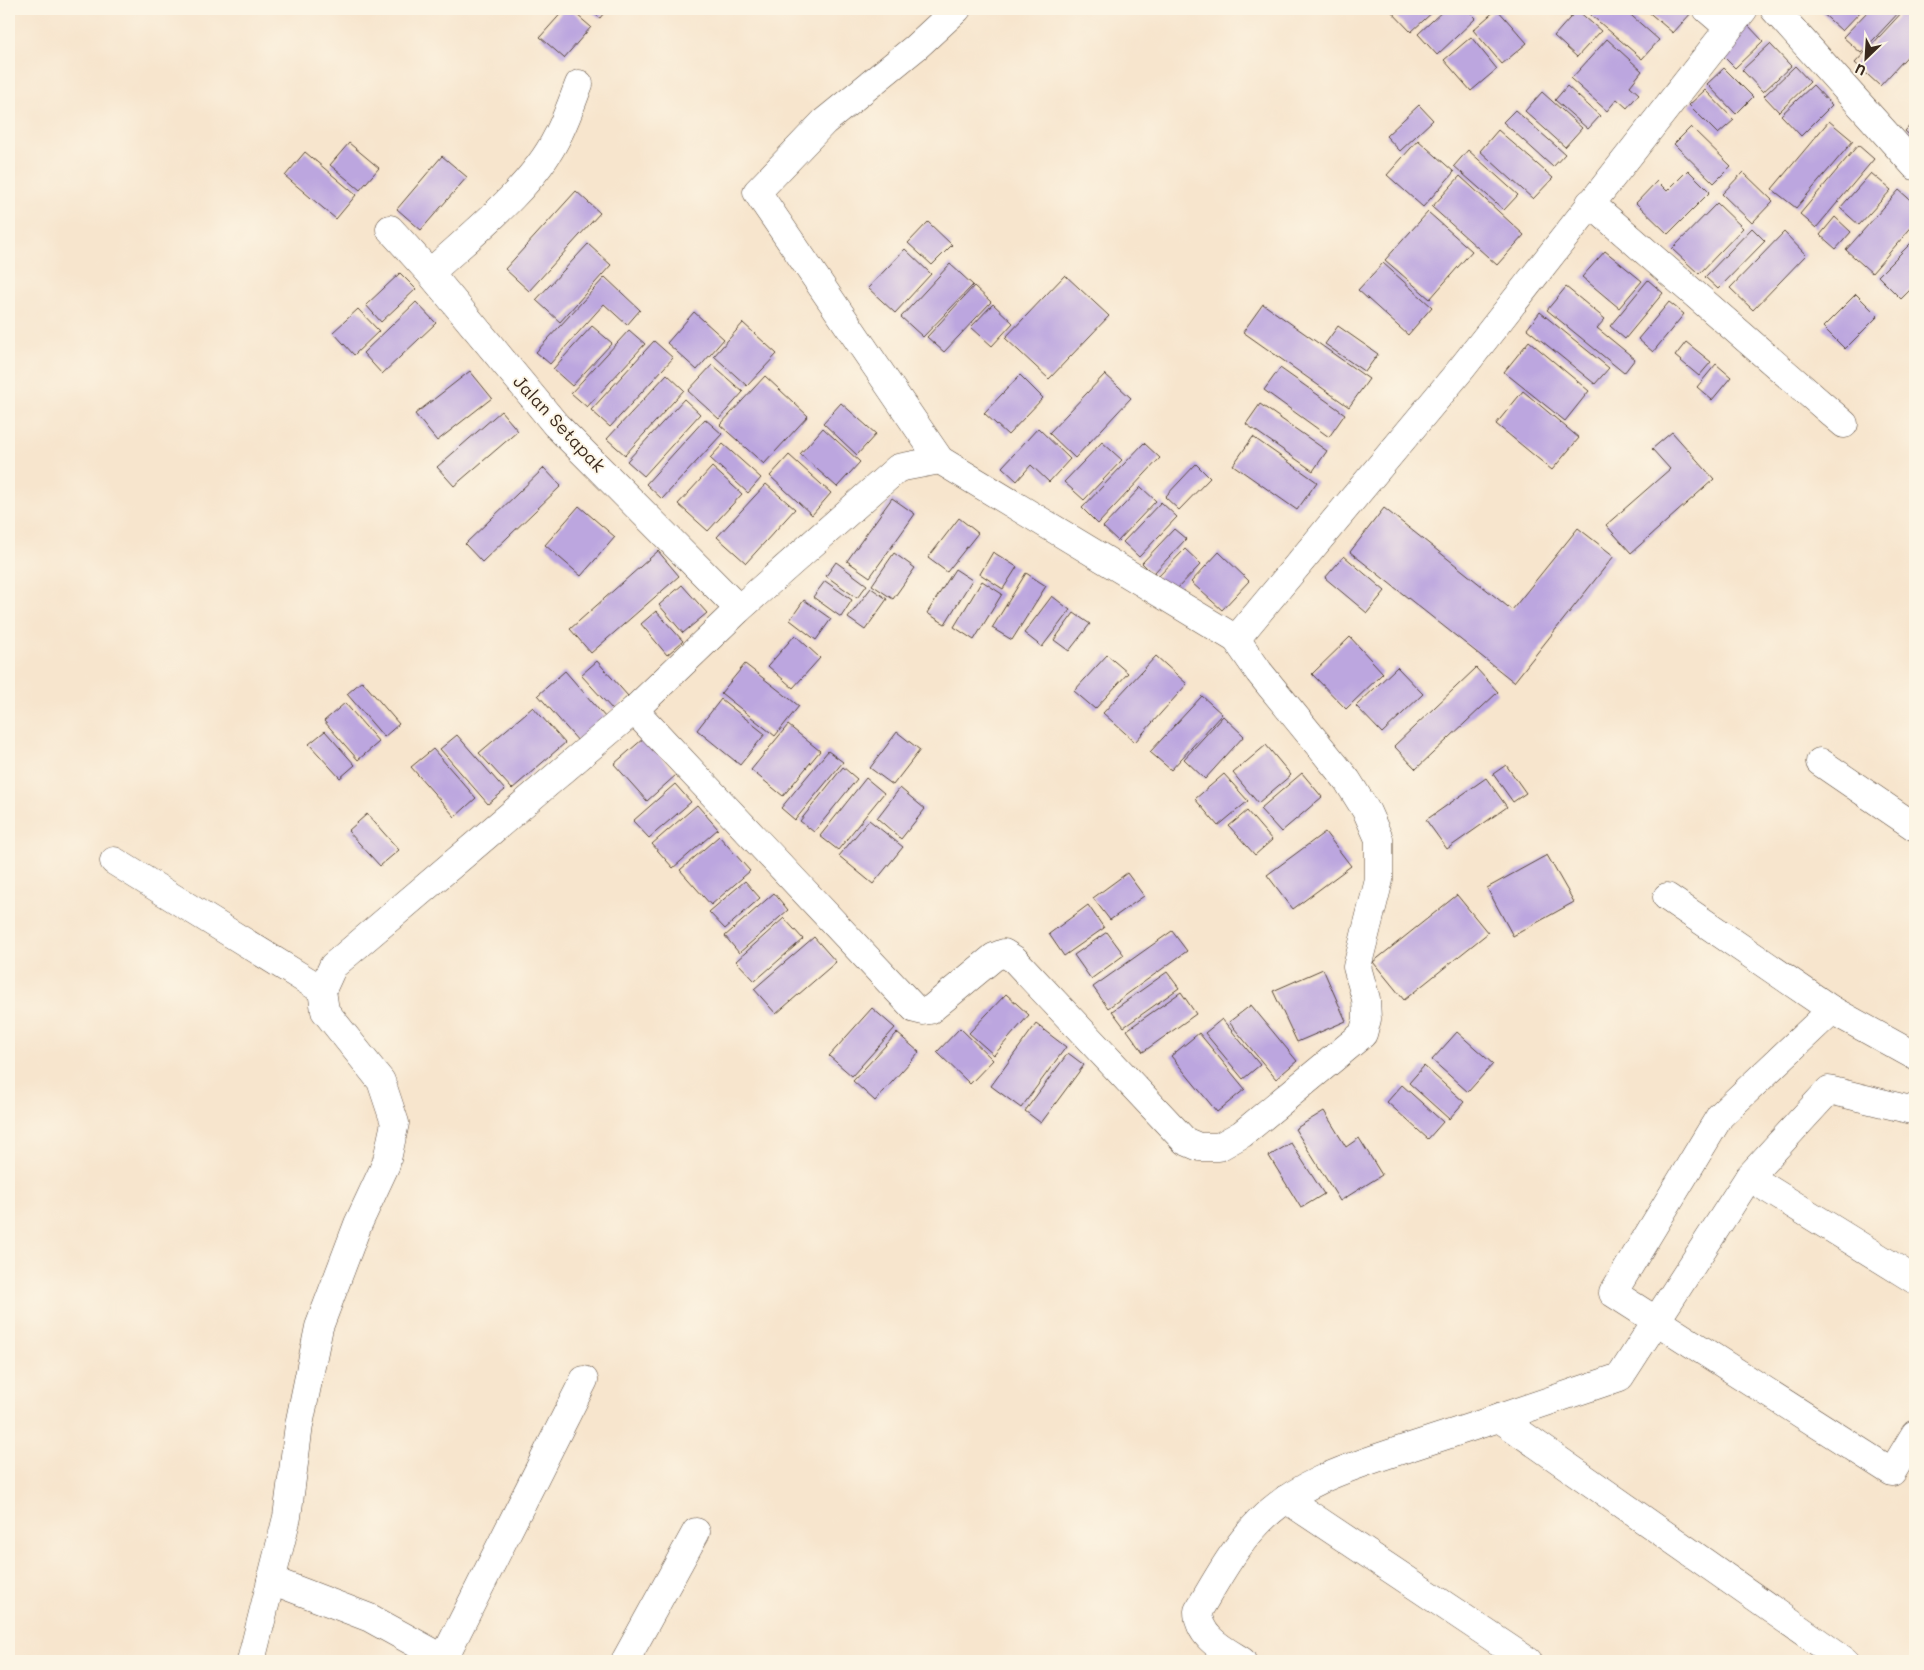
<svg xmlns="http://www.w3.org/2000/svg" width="1924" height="1670" font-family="Mali,sans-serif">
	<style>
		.building { fill: #bca6df }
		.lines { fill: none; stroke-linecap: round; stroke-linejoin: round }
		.minor-casing { stroke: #574638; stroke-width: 29 }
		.minor { stroke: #fff; stroke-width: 28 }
		.labels { text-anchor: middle; stroke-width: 4; stroke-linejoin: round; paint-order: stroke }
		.street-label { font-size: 18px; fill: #3b2a1e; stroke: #fcf5e5 }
	</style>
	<rect width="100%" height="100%" fill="#fcf5e5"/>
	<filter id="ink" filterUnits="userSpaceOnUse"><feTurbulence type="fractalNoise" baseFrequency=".02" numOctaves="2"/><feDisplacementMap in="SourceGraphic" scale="10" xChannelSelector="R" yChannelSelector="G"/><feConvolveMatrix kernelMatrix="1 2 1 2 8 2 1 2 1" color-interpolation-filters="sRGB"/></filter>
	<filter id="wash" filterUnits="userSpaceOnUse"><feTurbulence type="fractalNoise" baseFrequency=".0096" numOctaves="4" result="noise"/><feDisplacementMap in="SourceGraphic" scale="20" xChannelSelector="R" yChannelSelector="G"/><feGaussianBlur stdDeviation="1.12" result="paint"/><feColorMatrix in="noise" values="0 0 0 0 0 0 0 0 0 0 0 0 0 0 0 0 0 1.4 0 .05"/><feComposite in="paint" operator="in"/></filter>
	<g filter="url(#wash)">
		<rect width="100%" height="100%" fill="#f7e5cd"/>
		<g id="blocks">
			<g class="building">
				<path d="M 565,9 L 570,9 L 591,27 L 564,58 L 540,37 Z"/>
				<path d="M 588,9 L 607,9 L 600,18 Z"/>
				<path d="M 1389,9 L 1436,9 L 1411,32 Z"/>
				<path d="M 1445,9 L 1467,9 L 1476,18 L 1437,55 L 1418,34 Z"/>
				<path d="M 1497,9 L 1527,43 L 1502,64 L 1473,30 Z"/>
				<path d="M 1584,9 L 1624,9 L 1659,40 L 1642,59 Z"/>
				<path d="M 1645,9 L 1690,9 L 1693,11 L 1673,33 Z"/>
				<path d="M 1818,9 L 1863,9 L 1842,31 Z"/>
				<path d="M 1870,9 L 1902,9 L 1861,53 L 1843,37 Z"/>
				<path d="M 1905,9 L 1911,9 L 1915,13 L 1915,48 L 1880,86 L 1855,63 Z"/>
				<path d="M 1577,10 L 1601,31 L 1577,57 L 1554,36 Z"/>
				<path d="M 1747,24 L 1763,41 L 1735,68 L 1718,51 Z"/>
				<path d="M 1471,37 L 1497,69 L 1471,91 L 1444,60 Z"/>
				<path d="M 1607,39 L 1642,71 L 1630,86 L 1639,94 L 1627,108 L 1617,99 L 1607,111 L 1571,79 Z"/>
				<path d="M 1770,44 L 1791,66 L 1763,92 L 1742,70 Z"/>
				<path d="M 1795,66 L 1810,82 L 1779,112 L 1764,96 Z"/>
				<path d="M 1724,68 L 1753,97 L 1736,114 L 1707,84 Z"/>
				<path d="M 1813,85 L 1832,105 L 1801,136 L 1781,115 Z"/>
				<path d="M 1567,86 L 1600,116 L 1588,129 L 1555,100 Z"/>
				<path d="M 1705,90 L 1734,120 L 1718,134 L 1689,105 Z"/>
				<path d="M 1542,92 L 1582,128 L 1565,147 L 1525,111 Z"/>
				<path d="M 1419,105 L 1433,120 L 1400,151 L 1386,136 Z"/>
				<path d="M 1515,110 L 1565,154 L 1553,167 L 1503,122 Z"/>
				<path d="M 1915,120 L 1915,140 L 1905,131 Z"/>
				<path d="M 1829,121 L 1853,141 L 1796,208 L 1772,189 Z"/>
				<path d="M 1691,127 L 1731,166 L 1714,183 L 1674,144 Z"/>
				<path d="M 1498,130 L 1553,178 L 1533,199 L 1480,151 Z"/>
				<path d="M 1418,140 L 1454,172 L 1423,207 L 1387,175 Z"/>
				<path d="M 349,143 L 379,168 L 360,190 L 330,165 Z"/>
				<path d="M 1858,145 L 1874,159 L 1816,228 L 1800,214 Z"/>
				<path d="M 1468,150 L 1518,195 L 1504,210 L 1454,166 Z"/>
				<path d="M 305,152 L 356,195 L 336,219 L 285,176 Z"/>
				<path d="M 442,156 L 467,177 L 421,230 L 397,209 Z"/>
				<path d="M 1688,170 L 1710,192 L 1668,234 L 1636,203 L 1657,181 L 1667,191 Z"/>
				<path d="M 1743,172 L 1773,201 L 1752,223 L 1722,194 Z"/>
				<path d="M 1871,173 L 1891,190 L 1859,225 L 1840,208 Z"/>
				<path d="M 1460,176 L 1524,235 L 1497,265 L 1432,207 Z"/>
				<path d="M 1899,190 L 1915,204 L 1915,223 L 1872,273 L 1846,250 Z"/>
				<path d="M 576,191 L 600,213 L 529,291 L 505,269 Z"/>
				<path d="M 1717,203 L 1743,228 L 1699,274 L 1672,249 Z"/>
				<path d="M 1428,212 L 1472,251 L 1430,299 L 1385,260 Z"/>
				<path d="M 1835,217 L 1851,232 L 1836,249 L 1820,235 Z"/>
				<path d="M 928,222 L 952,245 L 932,265 L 908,243 Z"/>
				<path d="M 1752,228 L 1765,241 L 1718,289 L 1705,277 Z"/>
				<path d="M 1784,232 L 1806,255 L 1753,310 L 1730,288 Z"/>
				<path d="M 1915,239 L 1915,285 L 1901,299 L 1878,276 Z"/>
				<path d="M 588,244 L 611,265 L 560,322 L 536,300 Z"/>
				<path d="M 905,249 L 931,274 L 895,313 L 868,288 Z"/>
				<path d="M 1605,251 L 1642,281 L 1619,308 L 1582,277 Z"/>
				<path d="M 1383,263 L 1432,307 L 1408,335 L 1358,290 Z"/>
				<path d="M 950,264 L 973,285 L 923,337 L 901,317 Z"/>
				<path d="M 400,273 L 416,289 L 381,322 L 366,305 Z"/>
				<path d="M 1065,275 L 1109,316 L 1049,379 L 1005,338 Z"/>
				<path d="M 605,277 L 640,310 L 627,325 L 604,304 L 550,364 L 536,352 Z"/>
				<path d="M 1648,280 L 1663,293 L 1625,339 L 1610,326 Z"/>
				<path d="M 974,286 L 991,302 L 944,352 L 927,337 Z"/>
				<path d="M 1566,287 L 1605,319 L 1597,328 L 1635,359 L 1624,373 L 1547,310 Z"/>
				<path d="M 1915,291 L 1915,301 L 1910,296 Z"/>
				<path d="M 1856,294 L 1878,316 L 1845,349 L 1823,327 Z"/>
				<path d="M 416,302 L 436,323 L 382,374 L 363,353 Z"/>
				<path d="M 1669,302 L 1684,314 L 1653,352 L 1638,339 Z"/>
				<path d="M 993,304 L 1013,323 L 992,346 L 971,327 Z"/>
				<path d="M 1263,304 L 1369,379 L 1349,407 L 1243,332 Z"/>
				<path d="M 358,309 L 379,331 L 354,355 L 333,332 Z"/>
				<path d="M 694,312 L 724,339 L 697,370 L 667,343 Z"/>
				<path d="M 1540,312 L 1609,368 L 1595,384 L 1527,329 Z"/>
				<path d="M 743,323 L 777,354 L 747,386 L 714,356 Z"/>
				<path d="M 592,326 L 612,343 L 572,386 L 553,369 Z"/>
				<path d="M 1338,326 L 1378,354 L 1365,372 L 1325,344 Z"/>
				<path d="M 629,330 L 645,344 L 587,407 L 571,393 Z"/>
				<path d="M 654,341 L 673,358 L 610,427 L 591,410 Z"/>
				<path d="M 1529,341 L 1589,391 L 1565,421 L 1504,372 Z"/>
				<path d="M 1686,342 L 1711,362 L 1699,376 L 1675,356 Z"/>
				<path d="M 1716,364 L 1731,377 L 1712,400 L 1697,387 Z"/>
				<path d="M 712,365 L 743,392 L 719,419 L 688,391 Z"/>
				<path d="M 1280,368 L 1345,414 L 1329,437 L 1264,390 Z"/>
				<path d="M 470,371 L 492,398 L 437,441 L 415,414 Z"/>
				<path d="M 667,374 L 684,390 L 625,455 L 607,439 Z"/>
				<path d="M 1105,374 L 1131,398 L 1075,458 L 1049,433 Z"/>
				<path d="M 1020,375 L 1043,398 L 1008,435 L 984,413 Z"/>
				<path d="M 765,376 L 808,416 L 764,464 L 720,425 Z"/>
				<path d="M 1523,391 L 1579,438 L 1552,470 L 1496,424 Z"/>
				<path d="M 684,399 L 700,414 L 644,476 L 627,461 Z"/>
				<path d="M 841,403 L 876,434 L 857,455 L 823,423 Z"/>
				<path d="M 1260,404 L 1327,451 L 1313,471 L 1246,424 Z"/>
				<path d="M 501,411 L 518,431 L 454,486 L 437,467 Z"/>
				<path d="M 705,419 L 722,434 L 662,499 L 646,484 Z"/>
				<path d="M 823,428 L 860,462 L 837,487 L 800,454 Z"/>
				<path d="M 1038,428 L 1070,459 L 1049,482 L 1031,465 L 1017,481 L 1002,467 Z"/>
				<path d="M 1672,432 L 1714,479 L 1631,553 L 1606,525 L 1670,469 L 1652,449 Z"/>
				<path d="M 1253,437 L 1317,482 L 1297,510 L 1233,465 Z"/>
				<path d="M 1102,442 L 1122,460 L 1084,500 L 1064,482 Z"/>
				<path d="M 1144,443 L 1160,458 L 1098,524 L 1082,508 Z"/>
				<path d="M 723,444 L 761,478 L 748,493 L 710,458 Z"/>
				<path d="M 789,455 L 831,493 L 812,515 L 770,476 Z"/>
				<path d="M 1196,464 L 1210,478 L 1179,510 L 1165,497 Z"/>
				<path d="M 712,467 L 742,494 L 708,531 L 678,504 Z"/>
				<path d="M 544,468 L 561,486 L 482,562 L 465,544 Z"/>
				<path d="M 766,484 L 795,509 L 746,563 L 717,537 Z"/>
				<path d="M 1141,487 L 1156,501 L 1118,541 L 1103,527 Z"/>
				<path d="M 892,498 L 915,514 L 870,577 L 847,561 Z"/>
				<path d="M 1161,502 L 1177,517 L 1139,557 L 1123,542 Z"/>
				<path d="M 579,506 L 615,537 L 581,576 L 545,545 Z"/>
				<path d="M 1384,508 L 1512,610 L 1578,528 L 1614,556 L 1514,682 L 1350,552 Z"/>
				<path d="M 959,518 L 978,533 L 947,572 L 928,558 Z"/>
				<path d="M 1174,529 L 1186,539 L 1153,574 L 1142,563 Z"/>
				<path d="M 1185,549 L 1201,564 L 1172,594 L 1156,579 Z"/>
				<path d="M 658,551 L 679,576 L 591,653 L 570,629 Z"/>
				<path d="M 993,552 L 1017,567 L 1003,589 L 980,574 Z"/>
				<path d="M 1219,552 L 1249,581 L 1222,610 L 1191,582 Z"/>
				<path d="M 894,553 L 915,568 L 893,599 L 872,585 Z"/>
				<path d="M 1344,556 L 1385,591 L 1367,613 L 1325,578 Z"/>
				<path d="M 836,562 L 867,585 L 857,598 L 826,576 Z"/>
				<path d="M 955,569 L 972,580 L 945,624 L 927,613 Z"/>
				<path d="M 1026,573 L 1046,586 L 1012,640 L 992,628 Z"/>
				<path d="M 825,581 L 852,600 L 841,617 L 813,597 Z"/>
				<path d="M 982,581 L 1002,594 L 974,640 L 954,627 Z"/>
				<path d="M 682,585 L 707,613 L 683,633 L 659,605 Z"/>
				<path d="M 871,588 L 887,599 L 865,630 L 848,618 Z"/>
				<path d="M 1052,596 L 1070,610 L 1042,647 L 1024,633 Z"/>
				<path d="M 804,600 L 831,619 L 816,640 L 790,620 Z"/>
				<path d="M 656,611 L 683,641 L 667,655 L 641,624 Z"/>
				<path d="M 1074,613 L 1090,624 L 1069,651 L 1054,640 Z"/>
				<path d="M 795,635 L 820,658 L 793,688 L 768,666 Z"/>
				<path d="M 1350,637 L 1383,673 L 1346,709 L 1312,674 Z"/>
				<path d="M 1107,655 L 1128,673 L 1095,709 L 1074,691 Z"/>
				<path d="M 1156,656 L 1187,684 L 1135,742 L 1103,713 Z"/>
				<path d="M 597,661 L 628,696 L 613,710 L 581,675 Z"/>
				<path d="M 745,664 L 799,706 L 775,736 L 721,693 Z"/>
				<path d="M 1397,667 L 1423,694 L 1382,733 L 1356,706 Z"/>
				<path d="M 1476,668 L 1498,692 L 1416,769 L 1394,746 Z"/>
				<path d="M 565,671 L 606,718 L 579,742 L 538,695 Z"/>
				<path d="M 362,681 L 399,724 L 384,737 L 347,694 Z"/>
				<path d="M 1202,696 L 1222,714 L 1171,770 L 1150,752 Z"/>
				<path d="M 721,699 L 765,734 L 740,765 L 697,730 Z"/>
				<path d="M 345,703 L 379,742 L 358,760 L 324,721 Z"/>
				<path d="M 533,707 L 565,743 L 512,789 L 479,753 Z"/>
				<path d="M 1223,716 L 1244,736 L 1205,779 L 1184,759 Z"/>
				<path d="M 788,725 L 820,751 L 783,796 L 751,770 Z"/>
				<path d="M 325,731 L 355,765 L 340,778 L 309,744 Z"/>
				<path d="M 897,732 L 920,750 L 893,785 L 870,768 Z"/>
				<path d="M 457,735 L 505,790 L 488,804 L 440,749 Z"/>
				<path d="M 644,738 L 676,775 L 647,801 L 614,764 Z"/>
				<path d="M 1266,745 L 1291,775 L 1258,803 L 1233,773 Z"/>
				<path d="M 433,749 L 476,798 L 455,817 L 411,767 Z"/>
				<path d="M 828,751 L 843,762 L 795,820 L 781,808 Z"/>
				<path d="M 1506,765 L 1526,793 L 1513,802 L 1493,774 Z"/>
				<path d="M 843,767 L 857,779 L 814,832 L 800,821 Z"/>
				<path d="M 1302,773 L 1322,797 L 1281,832 L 1260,809 Z"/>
				<path d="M 1224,774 L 1248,801 L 1218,826 L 1195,799 Z"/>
				<path d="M 866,778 L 884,793 L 838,850 L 820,836 Z"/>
				<path d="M 1486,778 L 1507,807 L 1447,849 L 1426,820 Z"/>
				<path d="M 675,784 L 691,802 L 649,838 L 633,821 Z"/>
				<path d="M 900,788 L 925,809 L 901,839 L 877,818 Z"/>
				<path d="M 697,805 L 718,829 L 673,868 L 652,844 Z"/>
				<path d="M 1247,811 L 1272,840 L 1255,855 L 1229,826 Z"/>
				<path d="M 367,814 L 399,850 L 380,866 L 348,831 Z"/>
				<path d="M 869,820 L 903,847 L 873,884 L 839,856 Z"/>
				<path d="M 1325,832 L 1351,866 L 1293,909 L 1267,875 Z"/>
				<path d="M 719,836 L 750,871 L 711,905 L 680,870 Z"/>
				<path d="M 1547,855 L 1574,902 L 1513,936 L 1487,888 Z"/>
				<path d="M 1127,873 L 1144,896 L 1110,920 L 1093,898 Z"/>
				<path d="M 745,881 L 760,898 L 725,929 L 709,912 Z"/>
				<path d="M 774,893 L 788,910 L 739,953 L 725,936 Z"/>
				<path d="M 1457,895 L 1488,933 L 1404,1000 L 1373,962 Z"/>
				<path d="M 1088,905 L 1104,928 L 1064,956 L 1049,934 Z"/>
				<path d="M 784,918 L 803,939 L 755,981 L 736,961 Z"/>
				<path d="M 1172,931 L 1187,951 L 1108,1008 L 1093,987 Z"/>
				<path d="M 1107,932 L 1124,955 L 1091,979 L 1074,955 Z"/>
				<path d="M 814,937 L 836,962 L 776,1014 L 754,989 Z"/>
				<path d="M 1323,969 L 1346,1021 L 1297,1042 L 1273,991 Z"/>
				<path d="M 1167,972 L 1179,988 L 1124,1027 L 1112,1011 Z"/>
				<path d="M 1181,992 L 1196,1014 L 1143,1052 L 1127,1030 Z"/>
				<path d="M 1006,994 L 1029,1015 L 994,1055 L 969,1033 Z"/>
				<path d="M 1251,1005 L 1297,1061 L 1276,1079 L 1229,1022 Z"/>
				<path d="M 872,1008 L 895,1028 L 852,1076 L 829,1056 Z"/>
				<path d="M 1222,1019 L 1260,1065 L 1243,1079 L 1205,1033 Z"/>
				<path d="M 1036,1024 L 1066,1047 L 1021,1108 L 991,1086 Z"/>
				<path d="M 960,1028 L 993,1060 L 970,1084 L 937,1052 Z"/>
				<path d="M 1457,1032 L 1493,1064 L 1468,1092 L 1432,1060 Z"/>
				<path d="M 897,1033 L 919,1052 L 875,1101 L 853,1081 Z"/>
				<path d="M 1199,1033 L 1245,1089 L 1217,1112 L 1171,1056 Z"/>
				<path d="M 1068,1053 L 1084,1065 L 1041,1123 L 1025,1111 Z"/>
				<path d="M 1424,1066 L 1464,1102 L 1449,1119 L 1409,1083 Z"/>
				<path d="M 1402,1085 L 1443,1122 L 1428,1139 L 1387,1102 Z"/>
				<path d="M 1324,1111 L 1346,1147 L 1359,1138 L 1382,1175 L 1340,1201 L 1295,1129 Z"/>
				<path d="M 1291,1143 L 1324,1194 L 1301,1208 L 1269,1156 Z"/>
			</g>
		</g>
	</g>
	<g filter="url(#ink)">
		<use href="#blocks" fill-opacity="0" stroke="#574638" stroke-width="1"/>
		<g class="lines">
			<g class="minor-casing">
				<g id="minor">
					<path d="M 1707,9 L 1729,28"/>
					<path d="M 1774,9 L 1915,166"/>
					<path d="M 1590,203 L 1844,424"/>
					<path d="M 390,229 L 430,273 L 556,425 L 739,609"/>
					<path d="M 430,273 C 471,235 532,188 557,137 C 566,120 572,102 579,84"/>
					<path d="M 1236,639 L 1462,368 L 1744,9"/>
					<path d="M 634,710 L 915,1009 L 923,1011 L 930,1010 L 994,957 L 1004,953 L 1015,960 L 1185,1141 L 1199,1147 L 1219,1147 L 1242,1134 L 1363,1034 L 1367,1019 L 1366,999 L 1357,967 L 1379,880 L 1379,839 L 1367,812 L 1347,780 L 1259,672 L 1236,639 L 940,460 L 757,192 L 824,122 L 916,47 L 957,9"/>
					<path d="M 1820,762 L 1915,827"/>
					<path d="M 114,861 L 322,990"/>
					<path d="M 1667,897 L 1832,1010 L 1915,1056"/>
					<path d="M 1832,1010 L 1720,1116 L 1613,1293 L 1892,1472 L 1915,1434"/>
					<path d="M 1749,1177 L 1915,1280"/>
					<path d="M 1499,1418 L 1620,1377 L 1749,1177 L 1829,1090 L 1915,1111"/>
					<path d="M 1286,1499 L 1528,1661"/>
					<path d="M 271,1580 L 370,1618 L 448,1661"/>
					<path d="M 444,1658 L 584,1380"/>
					<path d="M 251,1661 L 287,1517 L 299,1425 L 319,1327 L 358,1224 L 386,1164 L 395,1123 L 381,1081 L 325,1011 L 322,990 L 333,966 L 634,710 L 739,609 L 898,468 L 940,460"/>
					<path d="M 625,1661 L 696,1532"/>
					<path d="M 1242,1661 C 1223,1649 1198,1637 1198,1611 C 1216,1581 1233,1549 1258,1523 C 1295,1484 1347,1468 1398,1451 C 1432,1440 1465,1429 1499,1418 L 1845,1661"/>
				</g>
			</g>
			<use href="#minor" class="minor"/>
		</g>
	</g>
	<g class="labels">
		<g class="street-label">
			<text transform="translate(559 424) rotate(47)" y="6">Jalan Setapak</text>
		</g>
	</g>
	<rect width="1924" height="1670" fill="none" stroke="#fcf5e5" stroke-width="30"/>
	<g transform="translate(1866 58) rotate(205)" stroke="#fcf5e5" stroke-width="4" paint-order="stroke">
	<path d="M0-4L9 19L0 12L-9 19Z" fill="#3b2a1e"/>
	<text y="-8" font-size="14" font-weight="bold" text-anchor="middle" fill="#3b2a1e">U</text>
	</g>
</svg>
